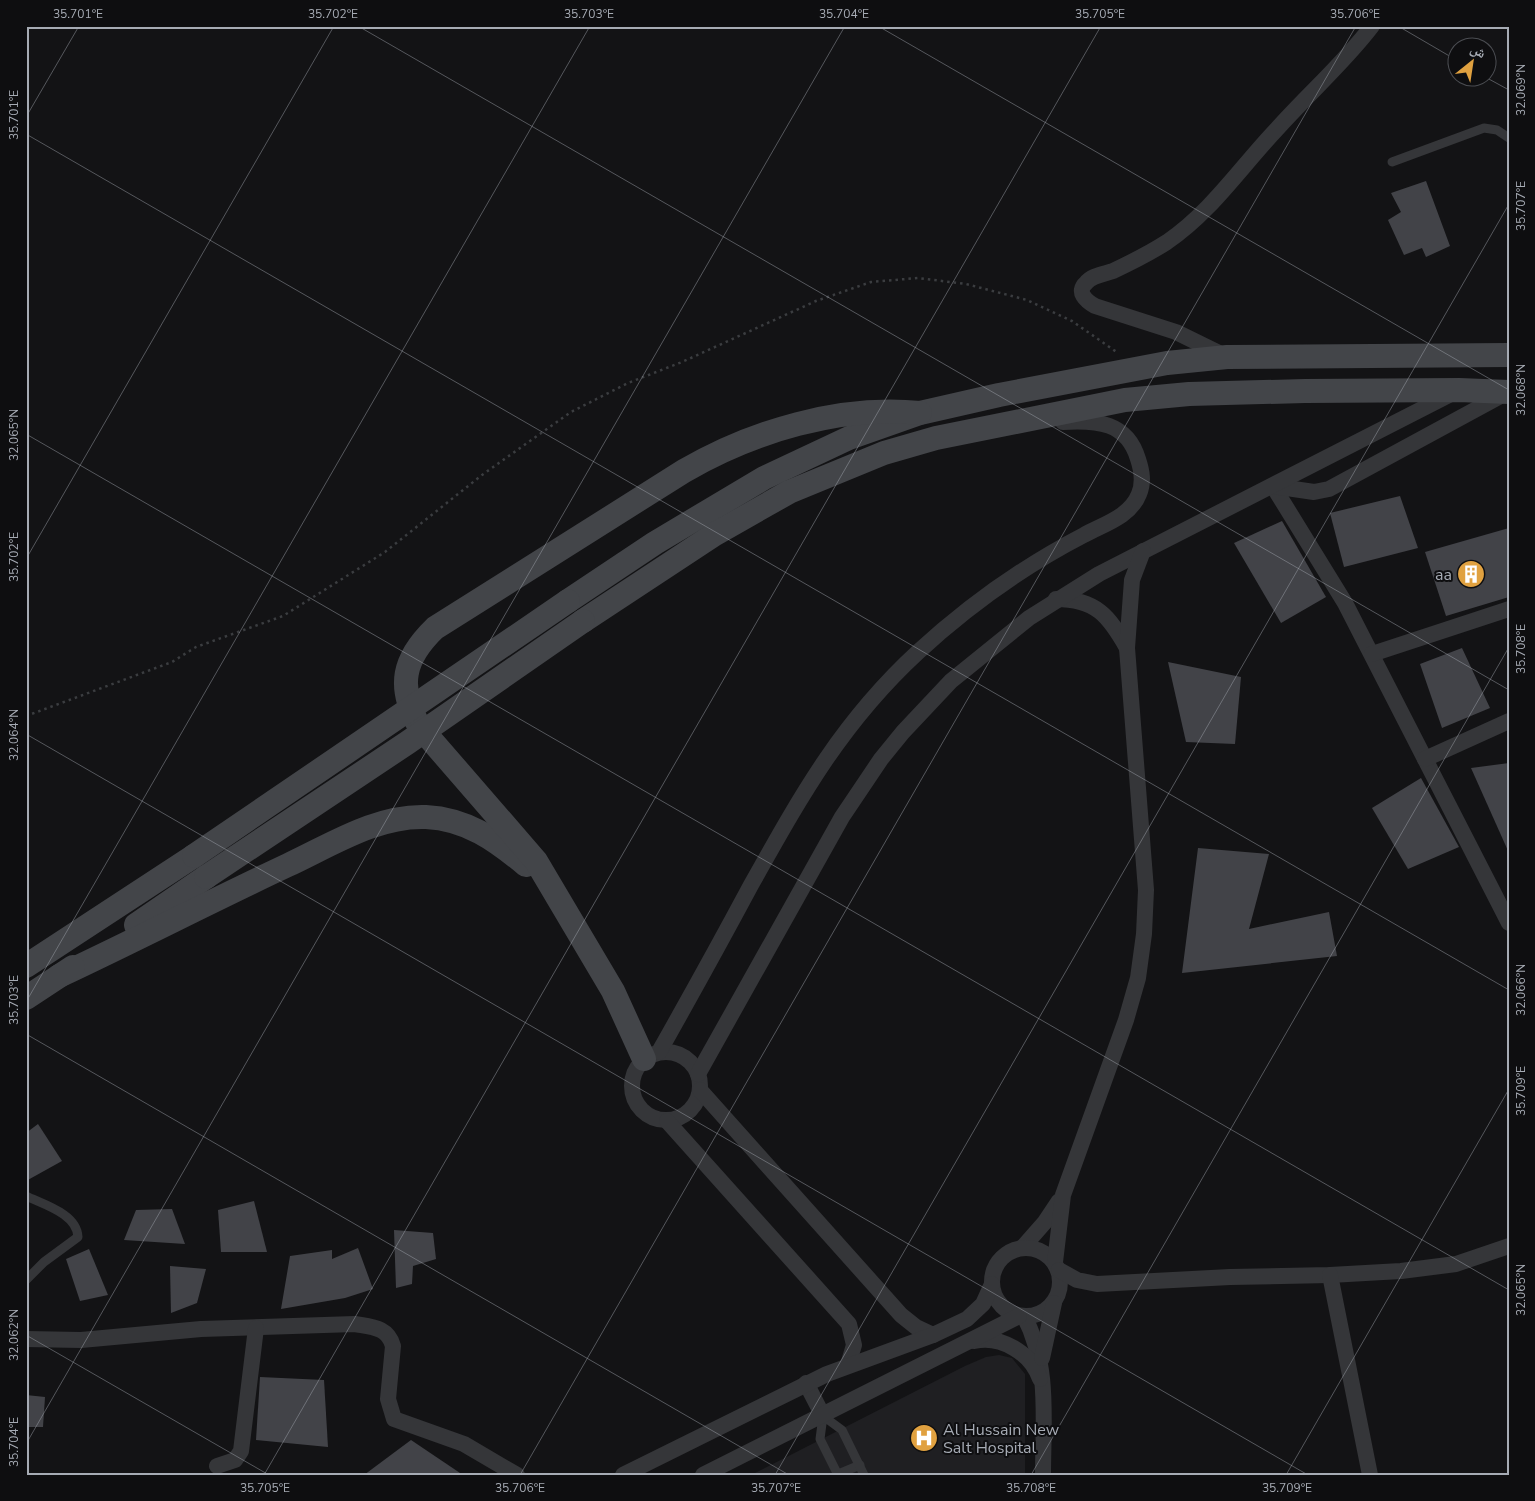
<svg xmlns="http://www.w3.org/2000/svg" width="1535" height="1501" font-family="'Nunito Sans','Noto Naskh Arabic',sans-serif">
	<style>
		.built { fill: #1f1f22 }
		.building { fill: #424348 }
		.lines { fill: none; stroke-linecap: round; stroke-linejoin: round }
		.path { stroke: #3b3d40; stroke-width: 2.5; stroke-dasharray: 2.5 4; stroke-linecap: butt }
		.service { stroke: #353639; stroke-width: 9 }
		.minor { stroke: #353639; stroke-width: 16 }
		.secondary { stroke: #434549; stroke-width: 24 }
		.secondary-bridge { stroke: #434549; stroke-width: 24 }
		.ticks { fill: none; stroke: #a6abb4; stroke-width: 1; stroke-opacity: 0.45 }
		.labels { text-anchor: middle; stroke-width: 4; stroke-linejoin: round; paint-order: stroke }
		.poi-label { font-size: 16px; fill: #a6abb4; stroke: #0e0e10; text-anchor: end }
		.neatline { fill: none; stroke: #a6abb4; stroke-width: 2 }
		.ticks-label { font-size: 12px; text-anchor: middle; fill: #a6abb4 }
	</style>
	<rect width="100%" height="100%" fill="#131315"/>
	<path class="built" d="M 999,1355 L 1012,1358 L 1025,1374 L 1025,1475 L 751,1475 L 965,1366 L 986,1357 Z"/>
	<g class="building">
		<path d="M 1426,181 L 1450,246 L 1426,257 L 1422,248 L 1404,255 L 1388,220 L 1401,212 L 1391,193 Z"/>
		<path d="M 1400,496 L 1418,548 L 1344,567 L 1330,513 Z"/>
		<path d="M 1282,521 L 1326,597 L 1281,623 L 1234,543 Z"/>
		<path d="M 1509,528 L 1509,597 L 1446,616 L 1425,552 Z"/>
		<path d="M 1462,648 L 1490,708 L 1442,728 L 1420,664 Z"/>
		<path d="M 1168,662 L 1241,677 L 1235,744 L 1186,742 Z"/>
		<path d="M 1509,763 L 1509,853 L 1471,768 Z"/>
		<path d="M 1421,778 L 1459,847 L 1408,869 L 1372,808 Z"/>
		<path d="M 1198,848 L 1269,854 L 1249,929 L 1329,912 L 1337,956 L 1182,973 Z"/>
		<path d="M 38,1124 L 62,1161 L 26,1181 L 26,1133 Z"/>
		<path d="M 254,1201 L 267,1252 L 221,1252 L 218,1210 Z"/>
		<path d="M 172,1209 L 185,1244 L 124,1240 L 136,1210 Z"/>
		<path d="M 394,1230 L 433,1233 L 436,1259 L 413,1266 L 412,1284 L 396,1288 Z"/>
		<path d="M 358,1248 L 373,1289 L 345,1298 L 281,1309 L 290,1256 L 332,1250 L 332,1259 Z"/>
		<path d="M 89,1249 L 108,1295 L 80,1301 L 66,1259 Z"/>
		<path d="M 170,1266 L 206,1269 L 197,1303 L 171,1313 Z"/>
		<path d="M 260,1377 L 324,1380 L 328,1447 L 256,1440 Z"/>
		<path d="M 26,1395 L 45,1397 L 43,1427 L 26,1427 Z"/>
		<path d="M 411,1440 L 463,1475 L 364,1475 Z"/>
	</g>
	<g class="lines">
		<path class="path" d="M 26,716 L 172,662 L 196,647 L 283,616 L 385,552 L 482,475 L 571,412 L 628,383 L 682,362 L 816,301 L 871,282 L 918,278 L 966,284 L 1027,300 L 1072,321 L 1118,353"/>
		<g class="service">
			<path d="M 1392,162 L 1484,128 L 1497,130 L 1509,138"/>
			<path d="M 26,1196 C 45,1205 77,1214 78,1237 L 44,1262 L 26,1280"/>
			<path d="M 836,1475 L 860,1465"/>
			<path d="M 838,1475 L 820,1439 L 823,1416 L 842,1430 L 864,1475"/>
		</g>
		<g class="minor">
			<path d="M 1227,357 L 1176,332 L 1095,306 C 1086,301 1076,292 1086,283 C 1092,275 1105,274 1113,271 C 1132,262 1150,253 1167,242 C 1211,212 1240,168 1276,130 C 1307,95 1343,64 1372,26"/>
			<path d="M 1273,486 L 1345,603 L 1509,923"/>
			<path d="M 1273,486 L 1314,492 L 1329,489 L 1506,393"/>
			<path d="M 1056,599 C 1096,599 1109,616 1127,648"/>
			<path d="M 1372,654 L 1509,609"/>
			<path d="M 1425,759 L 1509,721"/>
			<circle cx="666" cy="1086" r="34"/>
			<path d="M 659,1052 C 690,997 721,941 751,885 C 801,796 841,723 918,652 C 968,606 1024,566 1084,535 C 1104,524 1130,517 1139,494 C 1144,482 1142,471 1138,459 C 1127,422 1097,420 1063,422"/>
			<path d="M 698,1074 L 842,817 L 881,759 L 903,732 L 951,681 L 1029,618 L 1099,574 L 1455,392"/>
			<path d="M 700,1090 L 901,1315 L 916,1327 L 933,1335"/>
			<path d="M 667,1121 L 849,1324 L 854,1345 L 848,1365"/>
			<path d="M 1023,1247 L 1045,1222 L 1059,1201"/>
			<circle cx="1026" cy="1282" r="34"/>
			<path d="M 1055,1262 L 1063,1195 L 1126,1020 L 1138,978 L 1144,934 L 1146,890 L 1127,648 L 1132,580 L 1143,551"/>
			<path d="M 1059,1270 L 1077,1280 L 1097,1284 L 1230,1277 L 1330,1275 L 1401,1271 L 1456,1264 L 1509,1246"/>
			<path d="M 1330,1275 L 1370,1475"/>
			<path d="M 1024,1316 C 1050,1365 1043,1421 1043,1475"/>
			<path d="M 26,1339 L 81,1340 L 201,1329 L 355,1324 C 372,1327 388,1327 393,1346 L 388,1399 L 394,1419 L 464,1444 L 517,1475"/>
			<path d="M 974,1341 C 1001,1335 1031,1353 1040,1379"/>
			<path d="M 1042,1358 L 1054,1303"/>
			<path d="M 806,1383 L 823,1416"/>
			<path d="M 217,1466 L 235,1460 L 241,1451 L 256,1328"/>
			<path d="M 623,1475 L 827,1374 L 933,1335 L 967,1319 L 983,1304 L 992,1284"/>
			<path d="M 703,1475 L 1019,1316"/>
		</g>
		<g class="secondary">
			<path d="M 568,601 L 655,543 L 764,478 L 849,438 L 920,413 L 999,395 L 1167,363 L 1227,357 L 1509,355"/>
			<path d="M 583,621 L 715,534 L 789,492 L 884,453 L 936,438 L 1125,400 L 1189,394 L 1305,391 L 1459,390 L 1509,392"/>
			<path d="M 136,925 L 206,877"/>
			<path d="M 26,966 L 194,856"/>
			<path d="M 59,976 C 136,940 211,901 288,865 C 331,845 377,815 426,817 C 467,819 496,840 526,865"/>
			<path d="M 26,998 L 73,967"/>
			<path d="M 644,1059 L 613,991 L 536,861 L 419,726 C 397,686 403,659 435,628 L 684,471 C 753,431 840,405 920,413"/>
		</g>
		<g class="secondary-bridge">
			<path d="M 194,856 L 568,601"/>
			<path d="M 206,877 L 407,743 L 583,621"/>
		</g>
	</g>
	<path class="ticks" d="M 358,26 L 1509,690M 878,26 L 1509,390M 1398,26 L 1458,61M 1487,78 L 1509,90M 26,117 L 79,26M 26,134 L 1509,990M 26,434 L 1509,1290M 26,559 L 334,26M 26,734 L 1308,1475M 26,1002 L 590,26M 26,1034 L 789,1475M 26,1335 L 269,1475M 26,1444 L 845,26M 264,1475 L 1101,26M 520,1475 L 1356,26M 775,1475 L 1509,204M 1031,1475 L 1509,647M 1286,1475 L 1509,1089"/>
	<defs>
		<g id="building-disc" transform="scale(1.4375)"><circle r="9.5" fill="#e0a140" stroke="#0e0e10"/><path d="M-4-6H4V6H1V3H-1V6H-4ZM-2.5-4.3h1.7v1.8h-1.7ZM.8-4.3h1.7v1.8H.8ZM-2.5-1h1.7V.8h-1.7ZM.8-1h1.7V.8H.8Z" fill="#fff"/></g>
		<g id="hospital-disc" transform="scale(1.4375)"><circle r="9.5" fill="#e0a140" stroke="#0e0e10"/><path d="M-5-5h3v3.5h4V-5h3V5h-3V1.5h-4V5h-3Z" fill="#fff"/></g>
	</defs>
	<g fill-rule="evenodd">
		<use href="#building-disc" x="1471" y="574"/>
		<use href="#hospital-disc" x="924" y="1438"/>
	</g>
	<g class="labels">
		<g class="poi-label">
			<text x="1452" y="580">aa</text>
			<text x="943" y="1435" text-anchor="start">Al Hussain New<tspan x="943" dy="18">Salt Hospital</tspan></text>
		</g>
	</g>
	<rect width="1535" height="1501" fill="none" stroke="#0e0e10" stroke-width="55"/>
	<g transform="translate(1472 62) rotate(30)"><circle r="24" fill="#0e0e10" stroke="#4b4d52"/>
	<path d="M0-4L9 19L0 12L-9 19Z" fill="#e0a140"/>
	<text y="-8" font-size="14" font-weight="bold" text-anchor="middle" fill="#a6abb4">ش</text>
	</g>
	<rect x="28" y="28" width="1480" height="1446" class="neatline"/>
	<g class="ticks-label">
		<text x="78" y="18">35.701°E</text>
		<text x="333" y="18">35.702°E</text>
		<text x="589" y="18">35.703°E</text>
		<text x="844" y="18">35.704°E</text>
		<text x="1100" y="18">35.705°E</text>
		<text x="1355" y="18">35.706°E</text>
		<text transform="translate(1521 90) rotate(-90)" y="4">32.069°N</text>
		<text transform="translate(14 115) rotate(-90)" y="4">35.701°E</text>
		<text transform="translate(1521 206) rotate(-90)" y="4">35.707°E</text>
		<text transform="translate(1521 390) rotate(-90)" y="4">32.068°N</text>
		<text transform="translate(14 435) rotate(-90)" y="4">32.065°N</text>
		<text transform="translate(14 557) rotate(-90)" y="4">35.702°E</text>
		<text transform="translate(1521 649) rotate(-90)" y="4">35.708°E</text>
		<text transform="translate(14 735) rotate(-90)" y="4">32.064°N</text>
		<text transform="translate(1521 990) rotate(-90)" y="4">32.066°N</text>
		<text transform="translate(14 1000) rotate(-90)" y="4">35.703°E</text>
		<text transform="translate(1521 1091) rotate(-90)" y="4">35.709°E</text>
		<text transform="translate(1521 1290) rotate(-90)" y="4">32.065°N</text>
		<text transform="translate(14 1335) rotate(-90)" y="4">32.062°N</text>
		<text transform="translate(14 1442) rotate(-90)" y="4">35.704°E</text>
		<text x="265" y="1492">35.705°E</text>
		<text x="520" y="1492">35.706°E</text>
		<text x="776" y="1492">35.707°E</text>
		<text x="1031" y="1492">35.708°E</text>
		<text x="1287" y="1492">35.709°E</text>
	</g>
</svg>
